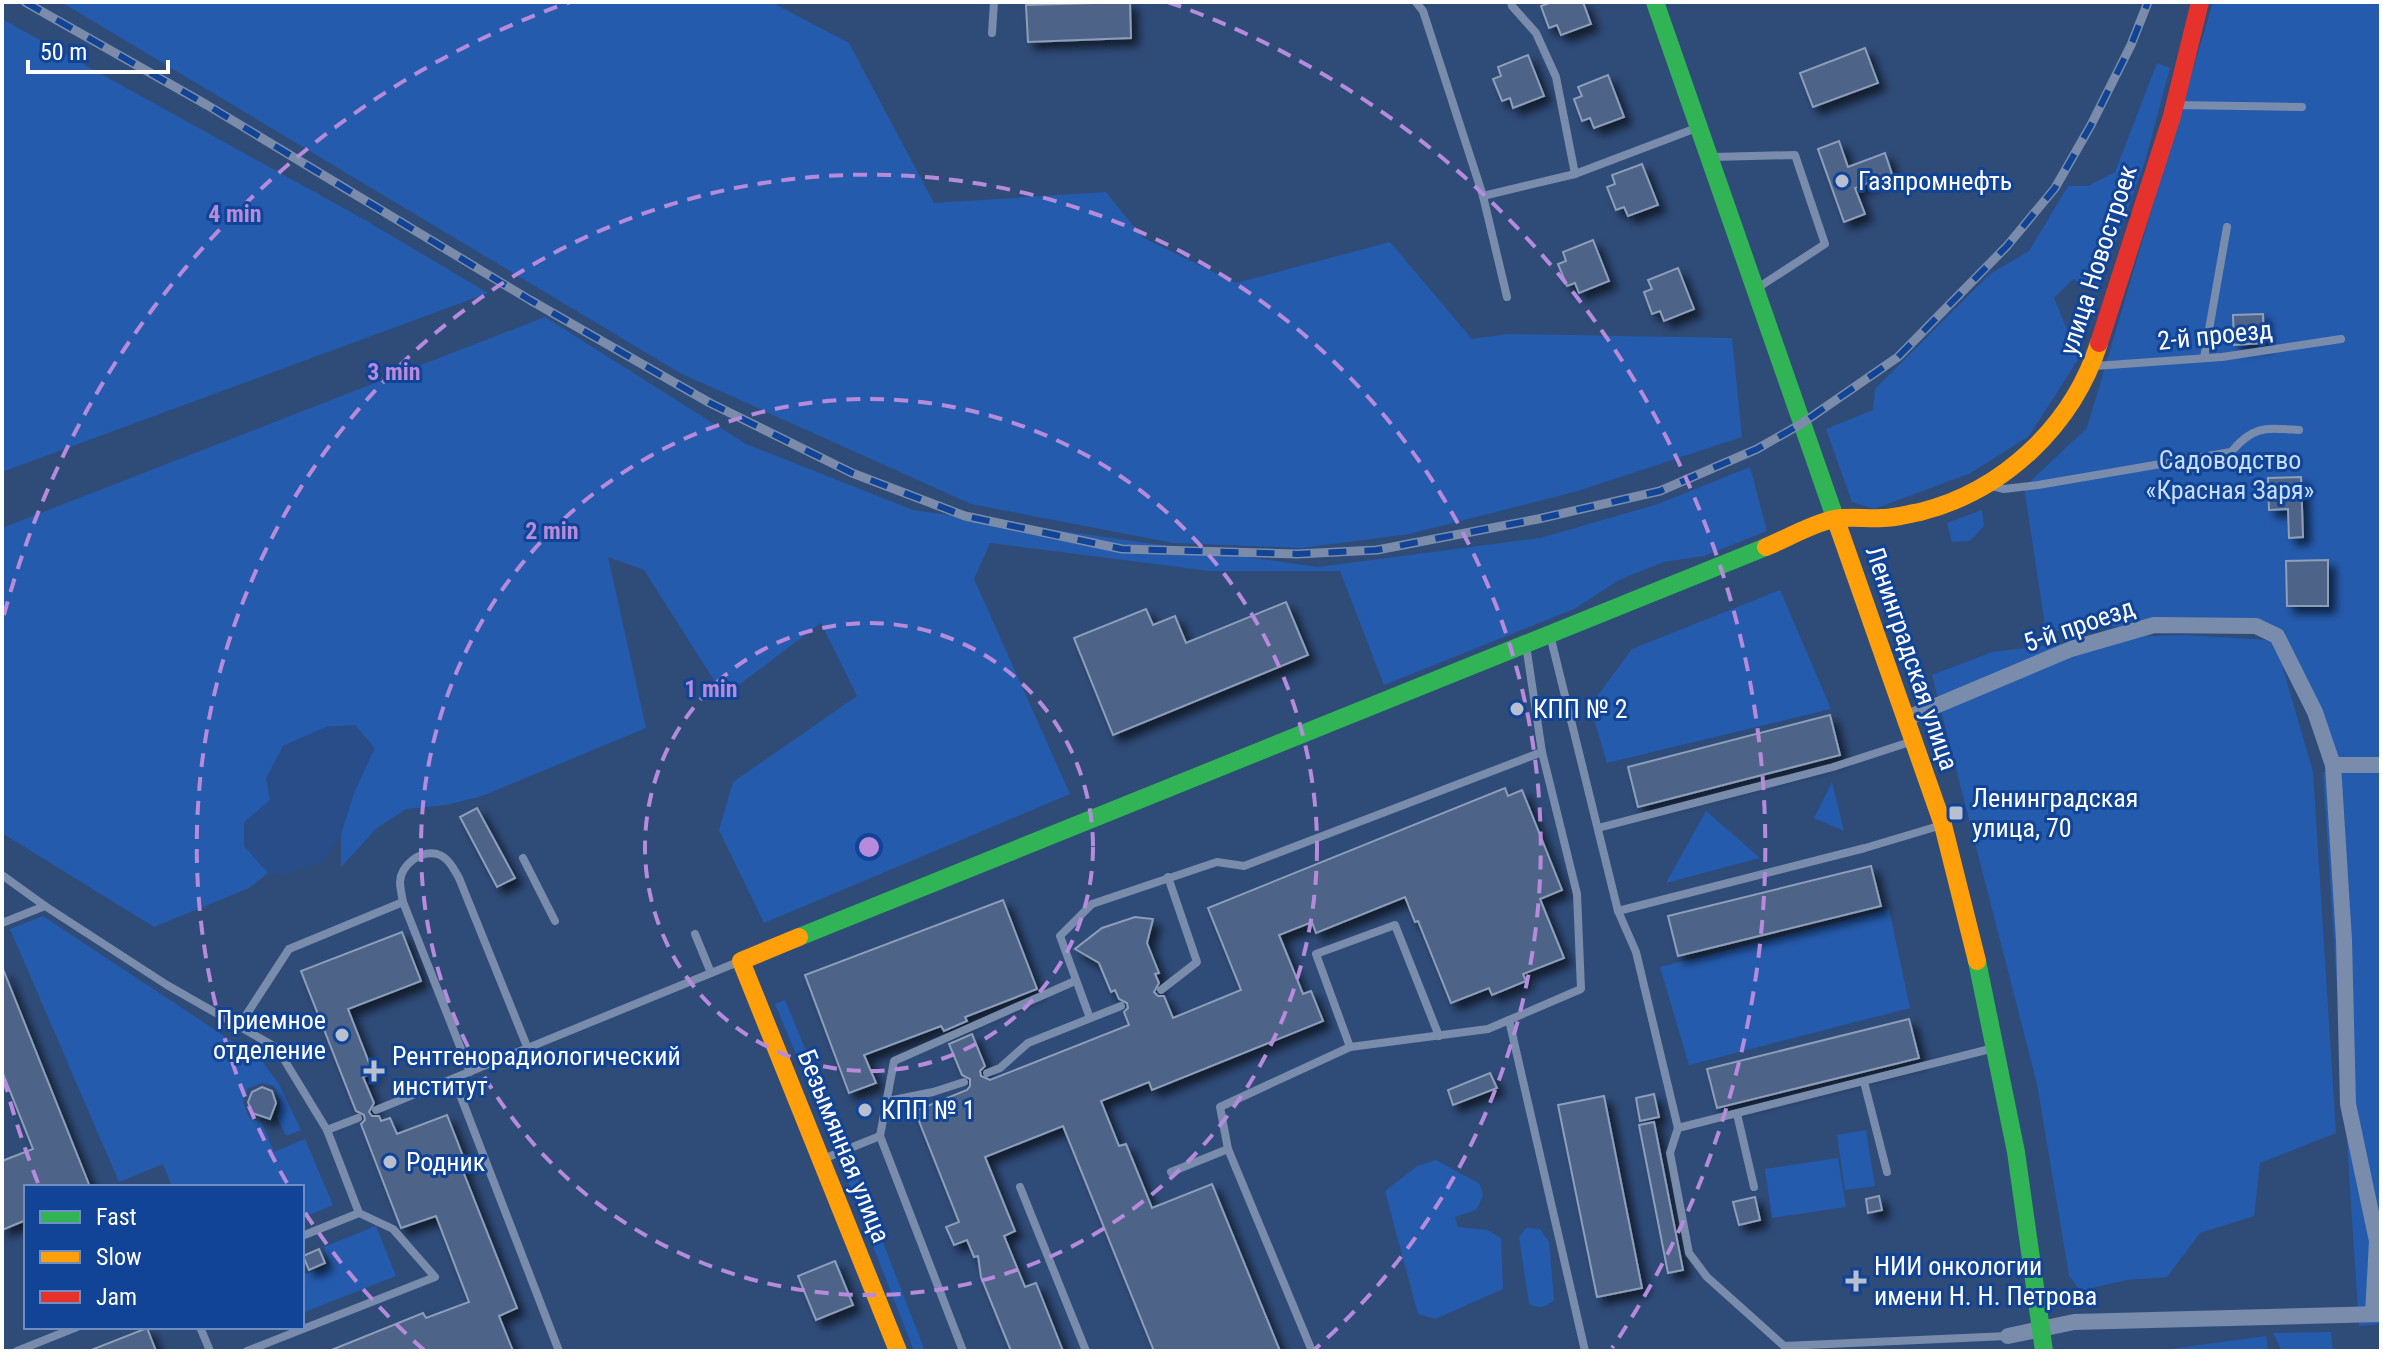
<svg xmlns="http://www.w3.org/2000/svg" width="2383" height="1353" font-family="'Roboto Condensed',sans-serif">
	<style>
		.green { fill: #255bad }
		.water { fill: #284d88 }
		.building { fill: #4d6387; stroke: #8d9eb8; stroke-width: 2; filter: url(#shadow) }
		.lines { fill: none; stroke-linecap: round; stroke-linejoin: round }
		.lane { stroke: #798cab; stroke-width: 8 }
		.street { stroke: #798cab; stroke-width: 16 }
		.fast { stroke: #30b455; stroke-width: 18 }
		.slow { stroke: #ff9f0a; stroke-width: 18 }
		.jam { stroke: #e5322d; stroke-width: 18 }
		.rail-casing { stroke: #7a8caa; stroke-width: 9 }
		.rail { stroke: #114496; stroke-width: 6; stroke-dasharray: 18; stroke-linecap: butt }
		.ring { fill: none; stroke: #b68bdc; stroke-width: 4; stroke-dasharray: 14 10 }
		.poi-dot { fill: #b6c0d0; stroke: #114496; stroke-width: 3 }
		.labels { text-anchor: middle; stroke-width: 6; stroke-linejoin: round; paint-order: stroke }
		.poi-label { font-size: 26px; fill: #fff; stroke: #114496; text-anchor: start }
		.street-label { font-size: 26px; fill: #fff; stroke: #114496 }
		.park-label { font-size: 26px; fill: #c9defd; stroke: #114496 }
		.centre { fill: #b68bdc; stroke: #114496; stroke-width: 4 }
		.ring-label { font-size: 24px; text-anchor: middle; font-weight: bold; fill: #b68bdc; stroke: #114496; stroke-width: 6; stroke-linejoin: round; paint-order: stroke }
	</style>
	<defs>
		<filter id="shadow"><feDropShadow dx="7" dy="7" stdDeviation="4" flood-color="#0009"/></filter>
	</defs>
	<rect width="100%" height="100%" fill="#2f4b78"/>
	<g class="green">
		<path d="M 61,2 L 771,2 L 849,43 L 934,203 L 1106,192 L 1142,237 L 1236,283 L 1390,242 L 1472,339 L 1508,334 L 1732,338 L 1742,437 L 1578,491 L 1409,534 L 1302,548 L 1173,543 L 971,504 L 680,373 Z"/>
		<path d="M 2213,2 L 2381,2 L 2381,761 L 2322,760 L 2320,739 L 2282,665 L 2313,772 L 2336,1133 L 2260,1163 L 2254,1216 L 2200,1233 L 2167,1277 L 2126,1280 L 2080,1291 L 2069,1275 L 2037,1084 L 1932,675 L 1992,652 L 2120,637 L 2185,635 L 2270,640 L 2265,630 L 2158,623 L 2046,632 L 2024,487 L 2087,428 Z"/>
		<path d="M 2,19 L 365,220 L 488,293 L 2,472 Z"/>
		<path d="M 2157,63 L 2170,68 L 2145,161 L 2098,292 L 2073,279 L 2054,298 L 2079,358 L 2029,436 L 1971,473 L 1874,509 L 1852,502 L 1826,429 L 1873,410 L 1875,389 L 1990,274 L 2029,251 L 2068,186 L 2088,186 L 2115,172 Z"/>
		<path d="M 545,317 L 746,444 L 913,510 L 1318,567 L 1540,538 L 1658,504 L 1750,467 L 1767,531 L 1704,556 L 1664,562 L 1621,579 L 1574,609 L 1384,685 L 1340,571 L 1210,571 L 990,543 L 974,579 L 1070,794 L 764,923 L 719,830 L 733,782 L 857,696 L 821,623 L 724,696 L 644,570 L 608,557 L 646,728 L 482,796 L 447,805 L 406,809 L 377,828 L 341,867 L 341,834 L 354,793 L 355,725 L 326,727 L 283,746 L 270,800 L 244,846 L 268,873 L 249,888 L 154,927 L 2,833 L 2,528 Z"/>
		<path d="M 1982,510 L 1984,526 L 1970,541 L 1952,542 L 1947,523 Z"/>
		<path d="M 1780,590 L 1831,709 L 1607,763 L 1590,706 L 1632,649 Z"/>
		<path d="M 2323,772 L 2381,773 L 2381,1324 L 2359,1326 Z"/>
		<path d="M 1832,782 L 1844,831 L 1814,818 Z"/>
		<path d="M 1706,811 L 1760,858 L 1666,883 Z"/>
		<path d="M 1889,909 L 1910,1008 L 1689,1065 L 1660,967 Z"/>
		<path d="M 43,916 L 262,1061 L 279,1084 L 301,1130 L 286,1136 L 277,1116 L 281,1102 L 274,1086 L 262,1083 L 248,1088 L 243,1101 L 249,1117 L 262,1123 L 274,1152 L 305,1139 L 333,1205 L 302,1218 L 302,1187 L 172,1187 L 163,1164 L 119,1182 L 10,929 Z"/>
		<path d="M 785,1000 L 842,1138 L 833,1142 L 775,1004 Z"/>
		<path d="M 1866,1130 L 1875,1186 L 1845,1190 L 1837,1135 Z"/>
		<path d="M 1838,1158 L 1846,1207 L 1772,1218 L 1765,1169 Z"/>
		<path d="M 1436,1160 L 1480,1184 L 1483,1196 L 1476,1210 L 1455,1217 L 1458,1227 L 1487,1230 L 1501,1238 L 1503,1289 L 1435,1319 L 1418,1314 L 1385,1191 L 1417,1166 Z"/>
		<path d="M 853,1165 L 925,1351 L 914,1351 L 843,1169 Z"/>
		<path d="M 376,1226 L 396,1276 L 302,1313 L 302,1265 L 306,1274 L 330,1264 L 324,1247 Z"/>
		<path d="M 1526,1228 L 1540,1229 L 1549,1242 L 1554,1300 C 1545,1308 1539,1309 1529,1304 L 1519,1237 Z"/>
		<path d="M 2331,1332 L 2333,1351 L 2282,1351 L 2273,1333 Z"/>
		<path d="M 2266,1336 L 2268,1351 L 2155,1351 Z"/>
	</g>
	<path class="water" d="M 355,725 L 375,748 L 354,793 L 341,834 L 324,861 L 282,875 L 268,873 L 244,846 L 244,822 L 270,800 L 266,778 L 283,746 L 327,727 Z"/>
	<g class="building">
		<path d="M 1130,2 L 1131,38 L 1028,42 L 1026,5 Z"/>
		<path d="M 1552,2 L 1583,2 L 1591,24 L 1561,35 L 1557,25 L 1549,28 L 1541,6 Z"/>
		<path d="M 1865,48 L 1878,83 L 1813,107 L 1800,73 Z"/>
		<path d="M 1528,55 L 1544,96 L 1513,108 L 1510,98 L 1502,101 L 1493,79 L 1501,76 L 1498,67 Z"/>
		<path d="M 1608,75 L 1624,117 L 1594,128 L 1590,118 L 1582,121 L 1574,99 L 1582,96 L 1578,87 Z"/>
		<path d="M 1839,141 L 1848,167 L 1885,153 L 1892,174 L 1855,188 L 1865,214 L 1844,222 L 1818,149 Z"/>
		<path d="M 1642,164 L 1658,205 L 1628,216 L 1624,207 L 1616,210 L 1607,187 L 1615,184 L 1612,175 Z"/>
		<path d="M 1593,240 L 1609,281 L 1579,293 L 1575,283 L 1567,286 L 1558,264 L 1566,261 L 1563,252 Z"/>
		<path d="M 1678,268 L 1694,309 L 1664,321 L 1660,311 L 1652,314 L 1644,292 L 1652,289 L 1648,280 Z"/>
		<path d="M 2263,314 L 2264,343 L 2234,345 L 2233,315 Z"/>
		<path d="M 2301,477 L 2303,537 L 2289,538 L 2288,509 L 2269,510 L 2268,478 Z"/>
		<path d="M 2328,560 L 2328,606 L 2287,606 L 2286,561 Z"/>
		<path d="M 1286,602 L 1308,655 L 1113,735 L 1074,638 L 1146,609 L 1153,625 L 1175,616 L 1186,643 Z"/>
		<path d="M 1830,715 L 1840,755 L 1638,807 L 1628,767 Z"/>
		<path d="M 1505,788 L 1508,796 L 1522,790 L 1562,890 L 1540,899 L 1564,958 L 1523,974 L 1526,981 L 1492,995 L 1489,988 L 1451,1003 L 1418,921 L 1415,922 L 1405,897 L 1316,933 L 1312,922 L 1279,935 L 1303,994 L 1311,991 L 1323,1021 L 1152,1090 L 1149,1082 L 1101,1101 L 1119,1146 L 1126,1144 L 1152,1208 L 1212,1184 L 1280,1351 L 1154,1351 L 1063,1126 L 985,1157 L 1015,1231 L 1004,1236 L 1025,1287 L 1036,1283 L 1063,1351 L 1011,1351 L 981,1277 L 978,1256 L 974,1257 L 967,1240 L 954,1245 L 946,1227 L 959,1222 L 915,1111 L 967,1090 L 970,1086 L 970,1079 L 962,1075 L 949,1044 L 972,1034 L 985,1066 L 980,1071 L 981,1076 L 990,1080 L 1129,1025 L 1124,1012 L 1128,1008 L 1127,1003 L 1119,999 L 1115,990 L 1111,992 L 1099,963 L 1075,949 L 1102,928 L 1135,917 L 1153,919 L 1147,943 L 1159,973 L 1155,974 L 1159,983 L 1154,992 L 1158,996 L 1164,996 L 1173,1018 L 1241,990 L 1208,908 Z"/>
		<path d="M 477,808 L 515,878 L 497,887 L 460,817 Z"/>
		<path d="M 1871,866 L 1881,906 L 1678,956 L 1668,916 Z"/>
		<path d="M 1003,900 L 1037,989 L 965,1017 L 967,1021 L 944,1031 L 941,1026 L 864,1055 L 876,1083 L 849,1093 L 805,975 Z"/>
		<path d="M 402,932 L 421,981 L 348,1009 L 373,1073 L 363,1077 L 374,1103 L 369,1112 L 372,1116 L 379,1116 L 381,1121 L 390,1118 L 397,1134 L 447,1115 L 466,1164 L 461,1166 L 517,1308 L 499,1316 L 513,1351 L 329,1351 L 423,1313 L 426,1318 L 469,1302 L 436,1216 L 401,1228 L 361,1124 L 365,1120 L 364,1115 L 356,1111 L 301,971 Z"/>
		<path d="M 3,969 L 90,1187 L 26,1187 L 26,1220 L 2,1230 L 2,1161 L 33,1149 L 2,1071 Z"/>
		<path d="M 1909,1019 L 1919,1058 L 1717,1108 L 1707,1069 Z"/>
		<path d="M 1490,1073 L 1497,1088 L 1453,1105 L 1448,1090 Z"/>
		<path d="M 262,1087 L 272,1091 L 276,1103 L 270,1119 L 252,1113 L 248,1102 L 252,1092 Z"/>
		<path d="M 1654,1094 L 1659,1117 L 1640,1121 L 1636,1098 Z"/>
		<path d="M 1604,1096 L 1642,1288 L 1597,1297 L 1558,1105 Z"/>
		<path d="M 1654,1122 L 1683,1270 L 1668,1273 L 1639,1125 Z"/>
		<path d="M 1879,1196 L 1882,1210 L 1868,1213 L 1866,1199 Z"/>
		<path d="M 1755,1197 L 1760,1220 L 1739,1225 L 1733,1202 Z"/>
		<path d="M 319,1249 L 325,1263 L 309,1270 L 303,1256 Z"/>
		<path d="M 835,1261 L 853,1305 L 816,1320 L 798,1276 Z"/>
		<path d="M 147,1328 L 156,1351 L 92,1351 L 91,1350 Z"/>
	</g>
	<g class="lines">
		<g class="lane">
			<path d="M 1416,2 L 1423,11 L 1483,196 L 1507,297"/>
			<path d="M 1511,2 L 1512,6 L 1536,33 L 1556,77 L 1575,174"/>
			<path d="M 992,33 L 994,2"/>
			<path d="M 2175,105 L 2302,107"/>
			<path d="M 1713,157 L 1795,155 L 1825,244 L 1759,287"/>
			<path d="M 1483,196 L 1575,174 L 1699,127"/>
			<path d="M 2204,358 L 2227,227"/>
			<path d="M 2095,366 L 2222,357 L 2341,339"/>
			<path d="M 1992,486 L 2004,489 L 2038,485 L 2231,452 C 2254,425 2266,428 2299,430"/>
			<path d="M 1550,635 L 1618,911 L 1636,952 L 1678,1128 L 1670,1153 L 1689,1253 L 1707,1277 L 1784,1346 L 2008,1336"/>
			<path d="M 1598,828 L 1833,767 L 1913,741"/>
			<path d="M 523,858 L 555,921"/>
			<path d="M 2,875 L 45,906 L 167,985 L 277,1048 L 327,1130 L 359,1213 L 393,1229 L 435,1277 L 247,1351"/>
			<path d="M 1618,911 L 1865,848 L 1942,825"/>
			<path d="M 2,923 L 45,906"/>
			<path d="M 695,934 L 711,973"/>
			<path d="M 1161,990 L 1197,962 L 1168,877"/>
			<path d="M 1090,1018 L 1060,936 L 1092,904 L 1217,862 L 1244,866 L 1542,752"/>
			<path d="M 1509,1020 L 1585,1351"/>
			<path d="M 239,1026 L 289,949 L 403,902"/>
			<path d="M 1350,1047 L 1316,954 L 1395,925 L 1439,1036"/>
			<path d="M 470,1072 L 403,902 C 402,896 400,888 400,882 C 401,865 420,850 437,854 C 448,857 454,869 459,878 L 528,1049"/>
			<path d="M 987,1073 L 1000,1068 L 1028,1043 L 1121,1006"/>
			<path d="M 454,1079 L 559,1351"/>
			<path d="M 1864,1082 L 1887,1172"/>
			<path d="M 888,1101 L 933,1092 L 964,1082"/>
			<path d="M 376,1110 L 738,962"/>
			<path d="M 1737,1114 L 1754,1187"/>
			<path d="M 1678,1128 L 1994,1048"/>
			<path d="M 327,1130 L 358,1118"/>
			<path d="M 880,1136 L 963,1351"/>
			<path d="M 823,1159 L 880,1136 L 894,1061 L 1075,981"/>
			<path d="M 1171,1172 L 1228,1149"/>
			<path d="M 1020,1187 L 1086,1351"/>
			<path d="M 302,1236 L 359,1213"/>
			<path d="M 200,1327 L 210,1351"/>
			<path d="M 17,1351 L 77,1327"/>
			<path d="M 1312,1351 L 1228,1149 L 1220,1107 L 1350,1047 L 1488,1029 L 1581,989 L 1577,894 L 1542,752 L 1526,645"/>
		</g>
		<g class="street">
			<path d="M 1907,718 L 2071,649 L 2154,625 L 2256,626 L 2277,636 L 2315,712 L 2333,765 L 2344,940 L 2348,1104 L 2377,1241 L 2373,1314"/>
			<path d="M 2333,765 L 2381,765"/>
			<path d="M 2008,1336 L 2074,1322 L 2381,1314"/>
		</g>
		<g class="fast">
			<path d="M 1655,2 L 1838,526"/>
			<path d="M 799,937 L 1766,547"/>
			<path d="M 1977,961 L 2016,1152 L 2044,1351"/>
		</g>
		<g class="slow">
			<path d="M 1838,526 L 1943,825 L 1977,961"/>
			<path d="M 1766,547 C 1788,538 1811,524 1834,519 C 1849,516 1868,519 1883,518 C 1895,518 1908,514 1920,512 C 2004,491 2073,425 2099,343"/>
			<path d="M 799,937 L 741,961 L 898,1351"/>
		</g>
		<path class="jam" d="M 2099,343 L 2172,116 L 2200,2"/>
		<g class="rail-casing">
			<path id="rail" d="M 25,2 L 207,105 L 530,300 L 710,403 L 852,473 L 965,516 L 1122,549 L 1297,554 L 1377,550 L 1538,519 L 1660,491 L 1757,449 L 1801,424 L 1898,357 L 2007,246 L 2055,188 L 2091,125 L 2131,45 L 2148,2"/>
		</g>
		<use href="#rail" class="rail"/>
	</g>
	<g class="ring">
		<circle cx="869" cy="847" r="224"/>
		<circle cx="869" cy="847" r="448"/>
		<path d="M424 1350A672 672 0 0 1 302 1208M287 1183A672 672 0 1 1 1314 1350"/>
		<path d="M38 1183A896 896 0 0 1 4 1079M4 615A896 896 0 0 1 570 2M1168 2A896 896 0 0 1 1612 1348"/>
	</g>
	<g class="poi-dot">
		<circle cx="1842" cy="181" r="8"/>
		<circle cx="1517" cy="709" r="8"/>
		<rect x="1948" y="805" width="16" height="16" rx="4"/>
		<circle cx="342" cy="1035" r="8"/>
		<path d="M370 1059h8v8h8v8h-8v8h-8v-8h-8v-8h8z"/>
		<circle cx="865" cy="1110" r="8"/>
		<circle cx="390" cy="1162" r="8"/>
		<path d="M1852 1269h8v8h8v8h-8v8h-8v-8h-8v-8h8z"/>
	</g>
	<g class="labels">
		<g class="poi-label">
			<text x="1858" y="190">Газпромнефть</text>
			<text x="1533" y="718">КПП № 2</text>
			<text x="1972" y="807">Ленинградская<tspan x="1972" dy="30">улица, 70</tspan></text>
			<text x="326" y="1029" text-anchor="end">Приемное<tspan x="326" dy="30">отделение</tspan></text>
			<text x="392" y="1065">Рентгенорадиологический<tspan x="392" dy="30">институт</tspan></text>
			<text x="881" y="1119">КПП № 1</text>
			<text x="406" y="1171">Родник</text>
			<text x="1874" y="1275">НИИ онкологии<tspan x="1874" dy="30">имени Н. Н. Петрова</tspan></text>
		</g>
		<g class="street-label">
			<text transform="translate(2098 260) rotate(-72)" y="9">улица Новостроек</text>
			<text transform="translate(2215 335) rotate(-6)" y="9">2-й проезд</text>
			<text transform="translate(2079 625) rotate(-19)" y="9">5-й проезд</text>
			<text transform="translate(1912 658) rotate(71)" y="9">Ленинградская улица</text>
			<text transform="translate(844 1146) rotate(68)" y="9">Безымянная улица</text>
		</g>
		<g class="park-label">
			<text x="2230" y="469">Садоводство<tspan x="2230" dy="30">«Красная Заря»</tspan></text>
		</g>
	</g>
	<circle cx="869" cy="847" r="12" class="centre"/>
	<g class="ring-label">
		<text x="235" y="222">4 min</text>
		<text x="394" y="380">3 min</text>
		<text x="552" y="539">2 min</text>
		<text x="711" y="697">1 min</text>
	</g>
	<rect width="2383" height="1353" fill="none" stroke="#ffffff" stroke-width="8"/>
	<rect x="24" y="1185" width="280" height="144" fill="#114496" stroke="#708fc0" stroke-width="2"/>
	<rect x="40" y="1211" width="40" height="12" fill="#30b455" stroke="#708fc0" stroke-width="2"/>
	<text x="96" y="1225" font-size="24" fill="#ffffff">Fast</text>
	<rect x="40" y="1251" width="40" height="12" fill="#ff9f0a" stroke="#708fc0" stroke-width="2"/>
	<text x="96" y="1265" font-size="24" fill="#ffffff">Slow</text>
	<rect x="40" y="1291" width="40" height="12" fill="#e5322d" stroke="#708fc0" stroke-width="2"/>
	<text x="96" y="1305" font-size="24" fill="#ffffff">Jam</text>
	<path d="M28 60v12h140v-12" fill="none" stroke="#ffffff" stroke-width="4"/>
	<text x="40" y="60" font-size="24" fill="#ffffff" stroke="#114496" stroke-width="6" paint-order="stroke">50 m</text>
</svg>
